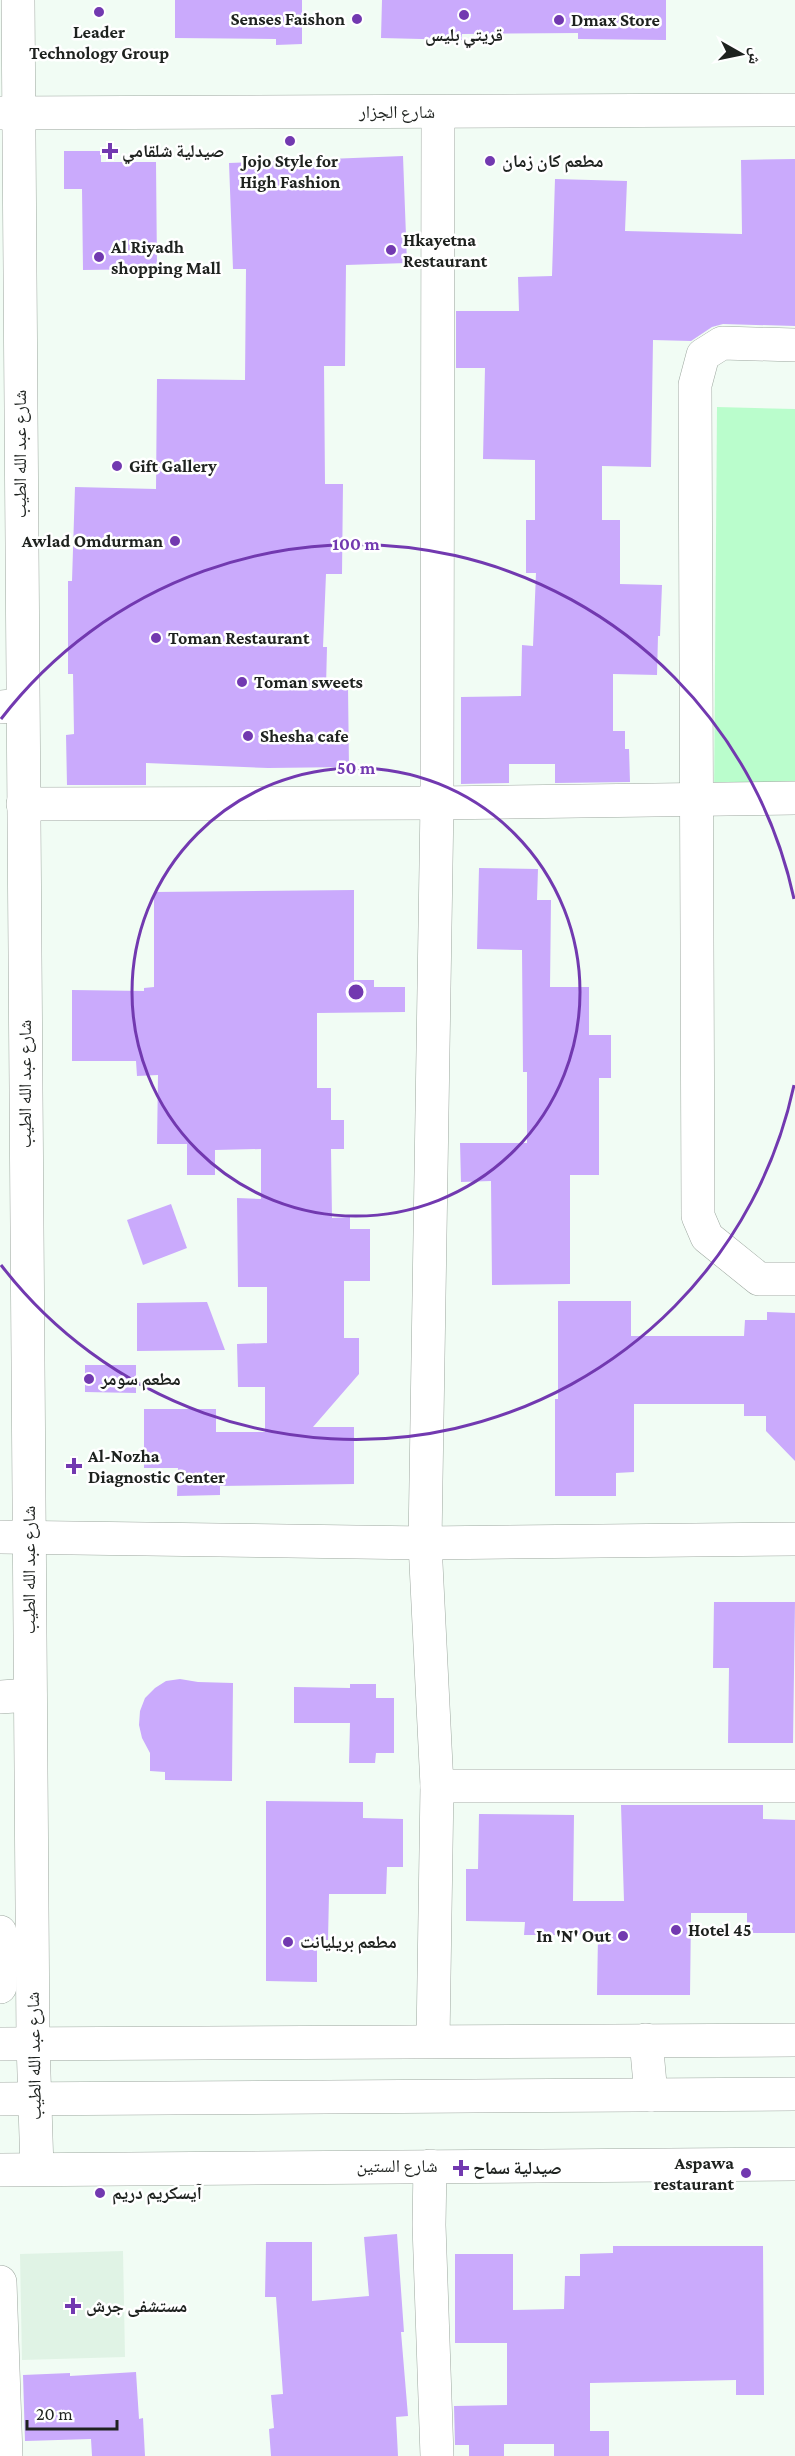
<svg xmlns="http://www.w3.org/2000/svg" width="795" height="2456" font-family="'Crimson Pro','Noto Naskh Arabic',serif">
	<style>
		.built { fill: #e0f3e5 }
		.green { fill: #bafdcc }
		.building { fill: #caaafc }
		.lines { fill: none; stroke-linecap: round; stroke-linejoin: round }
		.street-casing { stroke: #9ea8a0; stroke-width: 34 }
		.secondary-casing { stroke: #9ea8a0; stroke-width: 34 }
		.street { stroke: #fff; stroke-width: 33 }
		.secondary { stroke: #fff; stroke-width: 33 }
		.ring { fill: none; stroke: #7239b0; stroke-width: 3 }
		.poi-dot { fill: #7239b0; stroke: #fff; stroke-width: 2 }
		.labels { text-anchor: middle; stroke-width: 5; stroke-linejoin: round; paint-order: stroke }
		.poi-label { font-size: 18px; font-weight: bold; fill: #1e221f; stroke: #fff; text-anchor: start }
		.street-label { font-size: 18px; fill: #1e221f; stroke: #fff }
		.centre { fill: #7239b0; stroke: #fff; stroke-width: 3 }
		.ring-label { font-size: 18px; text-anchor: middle; font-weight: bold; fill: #7239b0; stroke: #fff; stroke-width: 5; stroke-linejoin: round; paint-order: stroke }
	</style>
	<rect width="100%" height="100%" fill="#f1fcf4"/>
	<path class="built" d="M 123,2251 L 125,2357 L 22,2360 L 20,2254 Z"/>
	<path class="green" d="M 717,407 L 795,409 L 795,803 L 714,803 Z"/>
	<g class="building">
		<path d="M 175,0 L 302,0 L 302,44 L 276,45 L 276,39 L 175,38 Z"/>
		<path d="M 382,0 L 666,0 L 666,40 L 578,39 L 578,33 L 462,34 L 462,40 L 381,38 Z"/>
		<path d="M 64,151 L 101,151 L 101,162 L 156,162 L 157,269 L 83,270 L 82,189 L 64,189 Z"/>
		<path d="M 403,156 L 407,263 L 346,265 L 345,366 L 324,366 L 325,484 L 343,484 L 342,574 L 326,574 L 323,647 L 327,647 L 326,687 L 348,687 L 349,767 L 268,768 L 146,763 L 146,785 L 67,785 L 66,735 L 74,734 L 73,674 L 68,674 L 68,581 L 72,581 L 75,487 L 156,489 L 157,379 L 245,380 L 246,269 L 233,269 L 229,163 Z"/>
		<path d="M 795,159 L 795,326 L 723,324 L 712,327 L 691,341 L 653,340 L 651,467 L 602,466 L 602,520 L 620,520 L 620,584 L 662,585 L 660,636 L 658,636 L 657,675 L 613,674 L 613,731 L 625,731 L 625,749 L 629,749 L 630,782 L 555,783 L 555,764 L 509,764 L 509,783 L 461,784 L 461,697 L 521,696 L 522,645 L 533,646 L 536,573 L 526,573 L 526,520 L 535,520 L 535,460 L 483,459 L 485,368 L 456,368 L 456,311 L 519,311 L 518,277 L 552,276 L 555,179 L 627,181 L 625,231 L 742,234 L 741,160 Z"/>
		<path d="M 479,868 L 538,869 L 537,900 L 551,900 L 550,987 L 589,987 L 589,1035 L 611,1035 L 611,1078 L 599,1078 L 599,1175 L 570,1175 L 570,1284 L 492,1285 L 491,1181 L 461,1182 L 460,1143 L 527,1143 L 527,1072 L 523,1072 L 522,950 L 477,949 Z"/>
		<path d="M 354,890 L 354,980 L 374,980 L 374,987 L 405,987 L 405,1012 L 317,1013 L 317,1088 L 331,1088 L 331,1120 L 344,1120 L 344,1149 L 331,1149 L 332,1218 L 350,1217 L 350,1229 L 370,1229 L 370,1281 L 344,1281 L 344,1338 L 359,1338 L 359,1374 L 313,1427 L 354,1427 L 354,1484 L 220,1486 L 220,1495 L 177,1496 L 178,1468 L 144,1468 L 144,1409 L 216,1409 L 216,1432 L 265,1432 L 265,1387 L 238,1387 L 237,1344 L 267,1343 L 267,1287 L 238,1287 L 237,1198 L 261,1199 L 261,1149 L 215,1150 L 215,1175 L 187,1175 L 187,1144 L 157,1144 L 158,1075 L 137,1076 L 136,1061 L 72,1061 L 72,990 L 144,991 L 144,988 L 154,987 L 154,892 Z"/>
		<path d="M 171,1204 L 187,1248 L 143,1265 L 127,1220 Z"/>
		<path d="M 558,1301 L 631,1301 L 631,1336 L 744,1336 L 745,1320 L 767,1320 L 767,1312 L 795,1313 L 795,1461 L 766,1431 L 766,1416 L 744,1416 L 744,1404 L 634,1404 L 634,1472 L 616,1473 L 616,1496 L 555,1496 L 555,1399 L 558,1399 Z"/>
		<path d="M 207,1302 L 225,1350 L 137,1351 L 137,1303 Z"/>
		<path d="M 85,1365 L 136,1365 L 136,1393 L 85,1392 Z"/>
		<path d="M 714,1602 L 795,1602 L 793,1743 L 728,1743 L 729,1668 L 713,1668 Z"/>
		<path d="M 180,1679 L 198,1682 L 233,1683 L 232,1781 L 165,1780 L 165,1772 L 150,1771 L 150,1753 L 142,1738 L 139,1725 L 140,1711 L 145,1698 L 155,1688 L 166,1681 Z"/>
		<path d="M 350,1684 L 376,1684 L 376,1698 L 394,1698 L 394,1753 L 376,1753 L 375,1763 L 349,1763 L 350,1723 L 294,1723 L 294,1687 L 350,1688 Z"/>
		<path d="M 266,1801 L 363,1802 L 363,1818 L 403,1819 L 403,1867 L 387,1867 L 386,1894 L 329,1894 L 328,1940 L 317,1940 L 317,1982 L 266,1981 Z"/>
		<path d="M 621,1805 L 763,1805 L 763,1819 L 795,1820 L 795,1933 L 747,1933 L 747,1913 L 691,1913 L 690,1995 L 597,1995 L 598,1935 L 524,1935 L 525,1922 L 466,1921 L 466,1869 L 478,1869 L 479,1814 L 574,1815 L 573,1901 L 624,1901 Z"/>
		<path d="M 397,2234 L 404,2332 L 401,2332 L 408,2416 L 396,2417 L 398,2456 L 271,2456 L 269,2429 L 274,2428 L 271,2395 L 283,2394 L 276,2297 L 265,2297 L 266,2242 L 312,2242 L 312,2301 L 369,2296 L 364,2237 Z"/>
		<path d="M 613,2246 L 763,2246 L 764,2395 L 736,2395 L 736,2380 L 590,2383 L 590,2431 L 609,2431 L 609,2456 L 554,2456 L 554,2444 L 504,2444 L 504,2456 L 469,2456 L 469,2445 L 455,2445 L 454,2406 L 507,2405 L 507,2343 L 455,2343 L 455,2254 L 513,2254 L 513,2310 L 564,2309 L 565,2276 L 580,2276 L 580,2254 L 613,2253 Z"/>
		<path d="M 136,2372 L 139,2419 L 143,2418 L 145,2456 L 92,2456 L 91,2439 L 25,2441 L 23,2375 L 70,2373 L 70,2376 Z"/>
	</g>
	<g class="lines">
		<g class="street-casing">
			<g id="street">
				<path d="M 795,345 L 722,343 L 703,355 L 695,385 L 698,1216 L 707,1237 L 759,1279 L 795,1279"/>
				<path d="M 0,707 L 22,705"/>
				<path d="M 23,804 L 437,803 L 795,798"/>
				<path d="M 0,1537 L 425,1543 L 795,1539"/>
				<path d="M 0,1697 L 30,1695"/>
				<path d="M 437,1786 L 795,1786"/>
				<path d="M 433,2041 L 437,1786 L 425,1543 L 437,803 L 438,112"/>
				<path d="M 430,2166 L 429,2225 L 437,2456"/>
				<path d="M 0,2282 L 6,2456"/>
			</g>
		</g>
		<g class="secondary-casing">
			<g id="secondary">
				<path d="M 18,0 L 33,2042 L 37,2169"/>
				<path d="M 0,113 L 795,110"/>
				<path d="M 0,1932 L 0,1987"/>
				<path d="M 646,2040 L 651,2095"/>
				<path d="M 0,2044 L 795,2040"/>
				<path d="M 0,2099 L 795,2094"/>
				<path d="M 0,2170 L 795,2164"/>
			</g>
		</g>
		<use href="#street" class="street"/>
		<use href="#secondary" class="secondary"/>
	</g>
	<g class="ring">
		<circle cx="356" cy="992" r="224"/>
		<path d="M794 1085A448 448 0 0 1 1 1265M1 719A448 448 0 0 1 794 899"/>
	</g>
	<g class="poi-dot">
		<circle cx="99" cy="12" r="6"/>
		<circle cx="464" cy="15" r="6"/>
		<circle cx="357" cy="19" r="6"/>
		<circle cx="559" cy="20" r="6"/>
		<circle cx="290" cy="141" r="6"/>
		<path d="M107 142h6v6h6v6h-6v6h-6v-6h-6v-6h6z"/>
		<circle cx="490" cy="161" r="6"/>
		<circle cx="391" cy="250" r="6"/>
		<circle cx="99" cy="257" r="6"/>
		<circle cx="117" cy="466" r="6"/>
		<circle cx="175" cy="541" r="6"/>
		<circle cx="156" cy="638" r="6"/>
		<circle cx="242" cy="682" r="6"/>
		<circle cx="248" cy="736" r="6"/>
		<circle cx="89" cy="1379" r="6"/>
		<path d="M71 1457h6v6h6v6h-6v6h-6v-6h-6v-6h6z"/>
		<circle cx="676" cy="1930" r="6"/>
		<circle cx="623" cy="1936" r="6"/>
		<circle cx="288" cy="1942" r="6"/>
		<path d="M458 2159h6v6h6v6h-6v6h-6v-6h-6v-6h6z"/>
		<circle cx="746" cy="2173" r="6"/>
		<circle cx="100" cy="2193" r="6"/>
		<path d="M70 2297h6v6h6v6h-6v6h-6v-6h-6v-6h6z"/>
	</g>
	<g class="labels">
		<g class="poi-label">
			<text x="345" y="25" text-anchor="end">Senses Faishon</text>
			<text x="571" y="26">Dmax Store</text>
			<text x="99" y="38" text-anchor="middle">Leader<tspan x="99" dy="21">Technology Group</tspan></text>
			<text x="464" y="41" text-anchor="middle">قريتي بليس</text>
			<text x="122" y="157">صيدلية شلقامي</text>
			<text x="290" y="167" text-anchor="middle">Jojo Style for<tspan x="290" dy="21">High Fashion</tspan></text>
			<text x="502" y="167">مطعم كان زمان</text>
			<text x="403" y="246">Hkayetna<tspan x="403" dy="21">Restaurant</tspan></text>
			<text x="111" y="253">Al Riyadh<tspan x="111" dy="21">shopping Mall</tspan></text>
			<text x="129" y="472">Gift Gallery</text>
			<text x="163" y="547" text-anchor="end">Awlad Omdurman</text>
			<text x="168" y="644">Toman Restaurant</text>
			<text x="254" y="688">Toman sweets</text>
			<text x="260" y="742">Shesha cafe</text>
			<text x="101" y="1385">مطعم سومر</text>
			<text x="88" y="1462">Al-Nozha<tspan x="88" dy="21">Diagnostic Center</tspan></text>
			<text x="688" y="1936">Hotel 45</text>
			<text x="611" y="1942" text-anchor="end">In 'N' Out</text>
			<text x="300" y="1948">مطعم بريليانت</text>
			<text x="734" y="2169" text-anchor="end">Aspawa<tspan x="734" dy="21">restaurant</tspan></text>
			<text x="473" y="2174">صيدلية سماح</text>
			<text x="112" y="2199">آيسكريم دريم</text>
			<text x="86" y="2312">مستشفى جرش</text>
		</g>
		<g class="street-label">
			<text x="397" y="118">شارع الجزار</text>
			<text transform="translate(20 454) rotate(-90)" y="6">شارع عبد الله الطيب</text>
			<text transform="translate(25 1084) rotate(-90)" y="6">شارع عبد الله الطيب</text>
			<text transform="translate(29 1570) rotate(-90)" y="6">شارع عبد الله الطيب</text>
			<text transform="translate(34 2056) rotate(-91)" y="6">شارع عبد الله الطيب</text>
			<text x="397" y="2172">شارع الستين</text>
		</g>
	</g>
	<circle cx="356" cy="992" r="9" class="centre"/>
	<g class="ring-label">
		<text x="356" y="550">100 m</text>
		<text x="356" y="774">50 m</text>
	</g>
	<g transform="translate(741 54) rotate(99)" stroke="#ffffff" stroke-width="4.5" paint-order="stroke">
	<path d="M0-4.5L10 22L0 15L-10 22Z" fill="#1e221f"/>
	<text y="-9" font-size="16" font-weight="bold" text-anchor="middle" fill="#1e221f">ش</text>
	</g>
	<path d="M27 2420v9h90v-9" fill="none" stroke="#1e221f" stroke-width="3"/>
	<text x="36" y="2420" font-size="18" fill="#1e221f" stroke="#ffffff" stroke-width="4.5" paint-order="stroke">20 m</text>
</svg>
